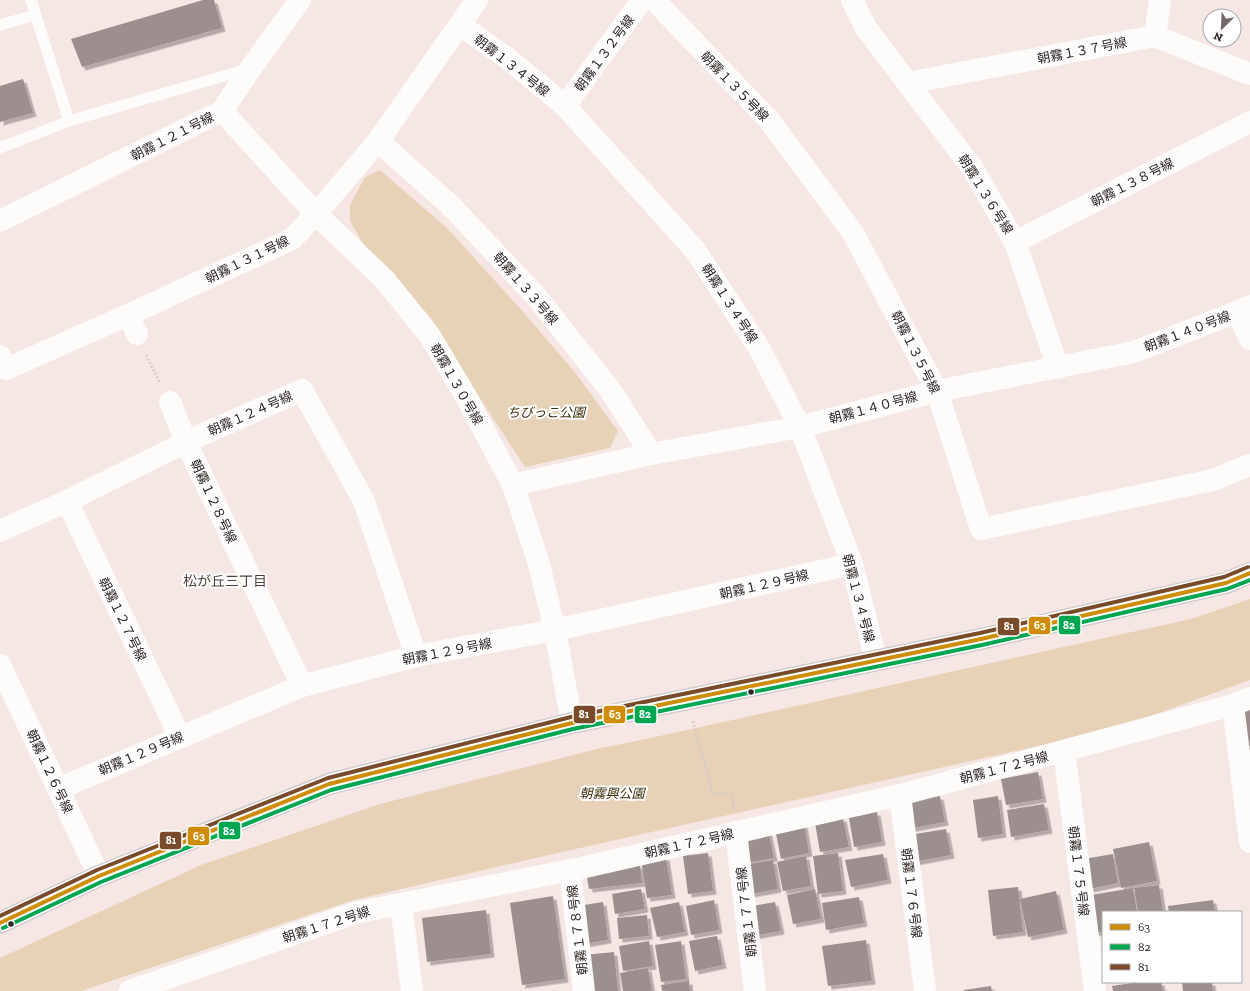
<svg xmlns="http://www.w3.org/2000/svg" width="1250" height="991" font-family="'Zilla Slab','Noto Sans JP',serif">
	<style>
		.green { fill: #e7d2b7 }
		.building { fill: #9b908d; filter: url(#shadow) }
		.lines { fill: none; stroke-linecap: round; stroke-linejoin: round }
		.path { stroke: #d1cbca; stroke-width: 2.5; stroke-dasharray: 2 2; stroke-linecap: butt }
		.lane { stroke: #fefbfb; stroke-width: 11 }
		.street { stroke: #fefbfb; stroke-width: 22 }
		.secondary { stroke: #d1cacb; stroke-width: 22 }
		.bus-1-casing { stroke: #fff; stroke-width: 7 }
		.bus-2-casing { stroke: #fff; stroke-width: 7 }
		.bus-3-casing { stroke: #fff; stroke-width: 7 }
		.bus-1 { stroke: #cf8c07; stroke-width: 4 }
		.bus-2 { stroke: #00a651; stroke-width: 4 }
		.bus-3 { stroke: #7a4b2a; stroke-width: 4 }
		.bus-dot { fill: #2d2322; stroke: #fff; stroke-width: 1.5 }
		.labels { text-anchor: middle; stroke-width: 4; stroke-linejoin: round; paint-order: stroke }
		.street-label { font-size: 13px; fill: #2d2322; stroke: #fff }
		.park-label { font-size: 13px; font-style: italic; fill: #3f2d09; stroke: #fff }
		.neighbourhood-label { font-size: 14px; fill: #523d3b; stroke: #fff }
		.line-badge { stroke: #fff; stroke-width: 1.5 }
		.badge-label { font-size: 11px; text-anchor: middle; font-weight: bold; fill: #fff }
	</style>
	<defs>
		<filter id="shadow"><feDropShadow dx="3.5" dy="3.5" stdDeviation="0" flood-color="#0004"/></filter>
	</defs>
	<rect width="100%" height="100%" fill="#f6e7e5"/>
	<g class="green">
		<path d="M 380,170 L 447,228 L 518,306 L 574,371 L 618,431 L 610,448 L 525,467 L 478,395 L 431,318 L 364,245 L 350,221 L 350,205 L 365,177 Z"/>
		<path d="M 1250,599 L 1250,680 L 1115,729 L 571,850 L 354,900 L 81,991 L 0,991 L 0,958 L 201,865 L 380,804 L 601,748 L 646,739 L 1191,619 Z"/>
	</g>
	<g class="building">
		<path d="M 203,0 L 214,0 L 222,28 L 82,67 L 71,39 Z"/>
		<path d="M 23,79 L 33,113 L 0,122 L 0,86 Z"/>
		<path d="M 1250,708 L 1250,746 L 1244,747 L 1238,710 Z"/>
		<path d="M 1038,772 L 1043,799 L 1006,805 L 1001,779 Z"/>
		<path d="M 940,796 L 945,822 L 908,829 L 903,802 Z"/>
		<path d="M 998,796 L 1003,834 L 978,838 L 973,800 Z"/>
		<path d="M 1044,804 L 1049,830 L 1011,837 L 1007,810 Z"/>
		<path d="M 877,812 L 882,842 L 854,847 L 849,818 Z"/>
		<path d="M 843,818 L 849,847 L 820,852 L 815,823 Z"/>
		<path d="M 804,824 L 809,853 L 781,859 L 775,829 Z"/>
		<path d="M 768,829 L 774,858 L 746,863 L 740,834 Z"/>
		<path d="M 946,829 L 951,855 L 914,862 L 909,835 Z"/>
		<path d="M 1149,842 L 1157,881 L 1121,888 L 1113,849 Z"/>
		<path d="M 708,853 L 713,891 L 688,894 L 683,856 Z"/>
		<path d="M 838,853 L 843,891 L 818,894 L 813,856 Z"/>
		<path d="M 883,854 L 888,880 L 851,887 L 845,860 Z"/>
		<path d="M 1113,854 L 1118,883 L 1090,889 L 1084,859 Z"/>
		<path d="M 806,856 L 811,886 L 783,891 L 777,862 Z"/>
		<path d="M 666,857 L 672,895 L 647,898 L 641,860 Z"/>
		<path d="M 773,860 L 778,889 L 750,894 L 745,865 Z"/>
		<path d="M 640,865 L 642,883 L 589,889 L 586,872 Z"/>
		<path d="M 1159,885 L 1163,912 L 1138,912 L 1134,888 Z"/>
		<path d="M 1018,887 L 1023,932 L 993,936 L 988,890 Z"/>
		<path d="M 1133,888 L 1137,912 L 1103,912 L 1103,932 L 1091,933 L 1085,896 Z"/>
		<path d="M 641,889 L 645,909 L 615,914 L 612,894 Z"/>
		<path d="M 815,889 L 821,919 L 793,924 L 787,895 Z"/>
		<path d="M 1056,891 L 1064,930 L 1028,937 L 1020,899 Z"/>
		<path d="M 553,896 L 565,979 L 522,985 L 510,903 Z"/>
		<path d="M 859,897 L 864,923 L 826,930 L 822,903 Z"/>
		<path d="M 714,900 L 719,930 L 691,935 L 686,906 Z"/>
		<path d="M 1213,900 L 1215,912 L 1169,912 L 1168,906 Z"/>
		<path d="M 603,902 L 608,940 L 583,944 L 578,906 Z"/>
		<path d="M 679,902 L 685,932 L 657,937 L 650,908 Z"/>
		<path d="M 775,902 L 781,931 L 753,936 L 747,907 Z"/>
		<path d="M 486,910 L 491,954 L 427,962 L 422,918 Z"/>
		<path d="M 647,915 L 649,936 L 619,939 L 617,918 Z"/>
		<path d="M 717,936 L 723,965 L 695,971 L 689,941 Z"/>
		<path d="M 866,940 L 872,981 L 828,986 L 822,946 Z"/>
		<path d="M 649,941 L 653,966 L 623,971 L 619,946 Z"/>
		<path d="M 681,941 L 686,979 L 661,982 L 655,945 Z"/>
		<path d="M 614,952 L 618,991 L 588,991 L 584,955 Z"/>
		<path d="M 648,968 L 652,991 L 623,991 L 620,973 Z"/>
		<path d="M 689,981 L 690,991 L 662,991 L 661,985 Z"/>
		<path d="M 1138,982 L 1161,982 L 1163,991 L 1113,991 L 1112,986 Z"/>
		<path d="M 1182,982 L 1212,982 L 1213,991 L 1183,991 Z"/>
		<path d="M 991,986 L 992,991 L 964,991 L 964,990 Z"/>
	</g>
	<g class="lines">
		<g class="path">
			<path d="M 146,355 L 160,383"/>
			<path d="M 693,721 L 713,794 L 732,792 L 734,810"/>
		</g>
		<g class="lane">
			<path d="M 31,0 L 69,121"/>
			<path d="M 0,25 L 35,15"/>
			<path d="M 0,148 L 69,121 L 248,69"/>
		</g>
		<g class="street">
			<path d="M 654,0 L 769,120 L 853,233 L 937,391 L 981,529 L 1213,480 L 1250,465"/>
			<path d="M 852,0 L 866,28 L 973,169 L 1015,242 L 1058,368"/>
			<path d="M 460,25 L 507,58 L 565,106 L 695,250 L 759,348 L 800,427 L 852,564 L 876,661"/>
			<path d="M 1155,36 L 1160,0"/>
			<path d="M 908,83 L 1155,36 L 1250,74"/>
			<path d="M 565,106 L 642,0"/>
			<path d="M 222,111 L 316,214 L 385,280 L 430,336 L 465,395 L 513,485 L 538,561 L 555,630 L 572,723"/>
			<path d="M 378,141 L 450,205 L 535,295 L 611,391 L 651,454"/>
			<path d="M 0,221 L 222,111 L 251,68 L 300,0"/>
			<path d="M 1015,242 L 1250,122"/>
			<path d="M 1237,312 L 1250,339"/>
			<path d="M 128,315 L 137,334"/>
			<path d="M 0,356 L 6,369 L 128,315 L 292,239 L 316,214 L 378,141 L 477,0"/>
			<path d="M 170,402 L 186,442 L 302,686"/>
			<path d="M 513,485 L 651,454 L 800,427 L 937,391 L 1134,352 L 1237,312 L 1250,306"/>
			<path d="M 67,501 L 180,737"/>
			<path d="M 0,531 L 67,501 L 186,442 L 302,390 L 364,501 L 416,656"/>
			<path d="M 0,665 L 99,876"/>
			<path d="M 1233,705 L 1250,842"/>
			<path d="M 1064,751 L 1095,991"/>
			<path d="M 58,789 L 302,686 L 416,656 L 555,630 L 852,564"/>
			<path d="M 900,795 L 925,991"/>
			<path d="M 736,832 L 755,991"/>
			<path d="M 570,870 L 584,991"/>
			<path d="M 401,904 L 412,991"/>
			<path d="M 130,991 L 355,913 L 581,868 L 900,795 L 1233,705 L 1250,698"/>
		</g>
		<path class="secondary" d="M 0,923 L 99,876 L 329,784 L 572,723 L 981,639 L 1226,583 L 1250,573"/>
		<g class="bus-1-casing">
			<path id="bus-1" d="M 0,923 L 99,876 L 329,784 L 572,723 L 981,639 L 1226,583 L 1250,573"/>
		</g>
		<g class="bus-2-casing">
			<path id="bus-2" d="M 3,928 L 101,882 L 331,790 L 573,729 L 982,645 L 1227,589 L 1250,580"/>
		</g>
		<g class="bus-3-casing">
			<path id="bus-3" d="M 0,916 L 97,870 L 328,778 L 571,717 L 980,633 L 1224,577 L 1248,567"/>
		</g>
		<use href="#bus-1" class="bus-1"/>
		<use href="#bus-2" class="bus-2"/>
		<use href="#bus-3" class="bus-3"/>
	</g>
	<g class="bus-dot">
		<circle cx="751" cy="692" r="3.5"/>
		<circle cx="11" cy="924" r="3.5"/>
	</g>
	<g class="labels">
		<g class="street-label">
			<text transform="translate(1082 50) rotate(-11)" y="5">朝霧１３７号線</text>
			<text transform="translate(604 53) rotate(-54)" y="5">朝霧１３２号線</text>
			<text transform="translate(512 65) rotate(38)" y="5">朝霧１３４号線</text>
			<text transform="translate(735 86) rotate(46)" y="5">朝霧１３５号線</text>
			<text transform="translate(172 136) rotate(-27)" y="5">朝霧１２１号線</text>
			<text transform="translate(1132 182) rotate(-27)" y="5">朝霧１３８号線</text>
			<text transform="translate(986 194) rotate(58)" y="5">朝霧１３６号線</text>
			<text transform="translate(247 259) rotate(-26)" y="5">朝霧１３１号線</text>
			<text transform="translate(526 288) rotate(49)" y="5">朝霧１３３号線</text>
			<text transform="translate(730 303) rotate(57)" y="5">朝霧１３４号線</text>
			<text transform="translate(1187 331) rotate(-21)" y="5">朝霧１４０号線</text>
			<text transform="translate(916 352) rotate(63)" y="5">朝霧１３５号線</text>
			<text transform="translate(457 384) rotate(60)" y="5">朝霧１３０号線</text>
			<text transform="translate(873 407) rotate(-15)" y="5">朝霧１４０号線</text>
			<text transform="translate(250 413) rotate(-24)" y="5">朝霧１２４号線</text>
			<text transform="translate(214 501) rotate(65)" y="5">朝霧１２８号線</text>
			<text transform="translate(764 584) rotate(-13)" y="5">朝霧１２９号線</text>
			<text transform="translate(859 598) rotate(75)" y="5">朝霧１３４号線</text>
			<text transform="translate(123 619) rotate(64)" y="5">朝霧１２７号線</text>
			<text transform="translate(447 651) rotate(-11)" y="5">朝霧１２９号線</text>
			<text transform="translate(141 753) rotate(-23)" y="5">朝霧１２９号線</text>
			<text transform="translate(1004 767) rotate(-15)" y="5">朝霧１７２号線</text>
			<text transform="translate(50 771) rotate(65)" y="5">朝霧１２６号線</text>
			<text transform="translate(689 843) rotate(-13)" y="5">朝霧１７２号線</text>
			<text transform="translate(1079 871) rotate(83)" y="5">朝霧１７５号線</text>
			<text transform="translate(912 893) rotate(83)" y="5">朝霧１７６号線</text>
			<text transform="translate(746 912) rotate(-97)" y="5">朝霧１７７号線</text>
			<text transform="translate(326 924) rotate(-18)" y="5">朝霧１７２号線</text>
			<text transform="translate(577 930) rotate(-97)" y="5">朝霧１７８号線</text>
		</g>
		<g class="park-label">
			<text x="546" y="417">ちびっこ公園</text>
			<text x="612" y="798">朝霧興公園</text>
		</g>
		<g class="neighbourhood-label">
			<text x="225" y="586">松が丘三丁目</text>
		</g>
	</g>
	<g class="line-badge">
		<rect x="1058" y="615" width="23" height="20" rx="4" fill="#00a651"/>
		<rect x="1028" y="616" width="23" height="19" rx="4" fill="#cf8c07"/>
		<rect x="997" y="617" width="23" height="19" rx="4" fill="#7a4b2a"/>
		<rect x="634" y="705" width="23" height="19" rx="4" fill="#00a651"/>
		<rect x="603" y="705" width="23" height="19" rx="4" fill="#cf8c07"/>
		<rect x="573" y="705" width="23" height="19" rx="4" fill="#7a4b2a"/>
		<rect x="218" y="821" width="23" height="19" rx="4" fill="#00a651"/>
		<rect x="187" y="826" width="23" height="20" rx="4" fill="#cf8c07"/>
		<rect x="159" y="831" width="23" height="19" rx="4" fill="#7a4b2a"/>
	</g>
	<g class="badge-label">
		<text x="1069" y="629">82</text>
		<text x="1040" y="629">63</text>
		<text x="1009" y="630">81</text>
		<text x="645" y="718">82</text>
		<text x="615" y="718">63</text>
		<text x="584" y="718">81</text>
		<text x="229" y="835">82</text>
		<text x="199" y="840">63</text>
		<text x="171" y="844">81</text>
	</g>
	<rect x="1102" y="911" width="140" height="72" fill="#ffffff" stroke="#aba7a7"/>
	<rect x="1110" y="924" width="20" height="6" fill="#cf8c07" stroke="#aba7a7"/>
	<text x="1138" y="931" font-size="12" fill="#2d2322">63</text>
	<rect x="1110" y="944" width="20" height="6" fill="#00a651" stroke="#aba7a7"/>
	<text x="1138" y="951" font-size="12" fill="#2d2322">82</text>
	<rect x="1110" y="964" width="20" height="6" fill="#7a4b2a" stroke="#aba7a7"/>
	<text x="1138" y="971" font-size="12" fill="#2d2322">81</text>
	<g transform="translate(1222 28) rotate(204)"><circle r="19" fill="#ffffff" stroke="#aba7a7"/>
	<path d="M0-3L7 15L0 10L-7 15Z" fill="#736866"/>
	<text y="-6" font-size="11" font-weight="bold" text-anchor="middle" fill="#2d2322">N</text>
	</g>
</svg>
